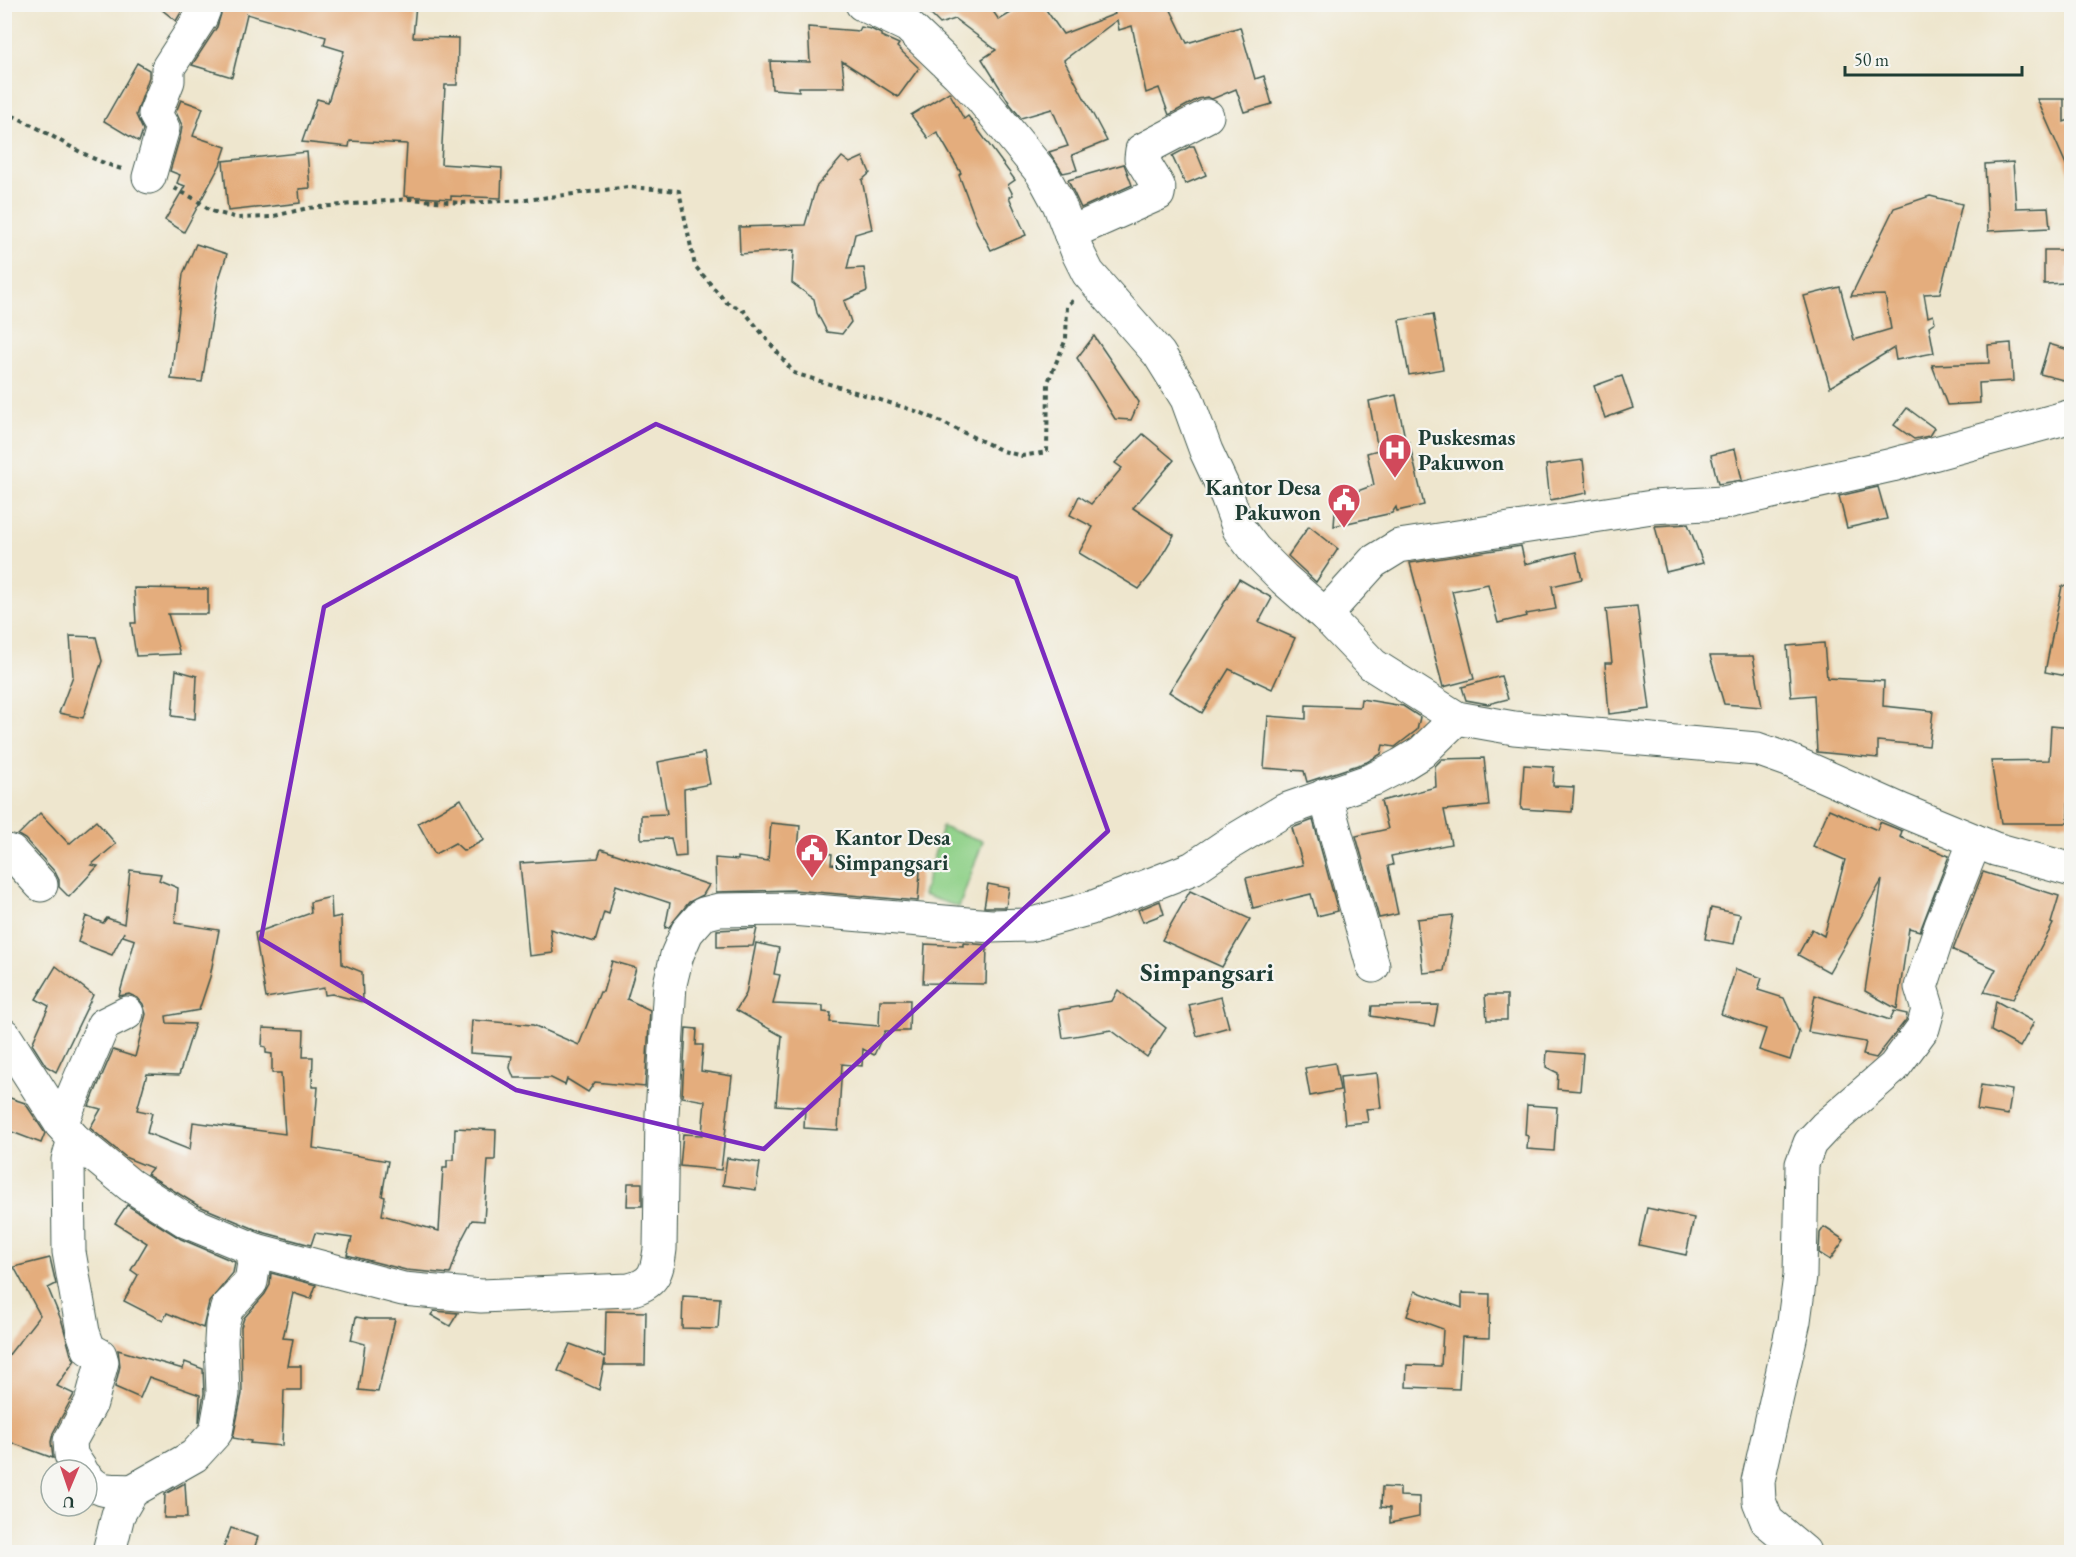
<svg xmlns="http://www.w3.org/2000/svg" width="2076" height="1557" font-family="'EB Garamond',serif">
	<style>
		.green { fill: #8ed087; stroke: #56865e; stroke-width: 1.5 }
		.building { fill: #e4ad7d }
		.lines { fill: none; stroke-linecap: round; stroke-linejoin: round }
		.minor-casing { stroke: #3e564b; stroke-width: 35 }
		.path { stroke: #3e564b; stroke-width: 4; stroke-dasharray: 4.5 4.5; stroke-linecap: butt }
		.minor { stroke: #fff; stroke-width: 33 }
		.marked { fill: none; stroke: #7b2cbf; stroke-width: 4.5; stroke-linejoin: round }
		.labels { text-anchor: middle; stroke-width: 4.5; stroke-linejoin: round; paint-order: stroke }
		.poi-label { font-size: 22px; font-weight: bold; fill: #1f3d34; stroke: #f6f6f2; text-anchor: start }
		.quarter-label { font-size: 26px; font-weight: bold; fill: #1f3d34; stroke: #f6f6f2 }
	</style>
	<rect width="100%" height="100%" fill="#f6f6f2"/>
	<filter id="ink" filterUnits="userSpaceOnUse"><feTurbulence type="fractalNoise" baseFrequency=".0167" numOctaves="2"/><feDisplacementMap in="SourceGraphic" scale="12" xChannelSelector="R" yChannelSelector="G"/><feConvolveMatrix kernelMatrix="1 2 1 2 8 2 1 2 1" color-interpolation-filters="sRGB"/></filter>
	<filter id="wash" filterUnits="userSpaceOnUse"><feTurbulence type="fractalNoise" baseFrequency=".008" numOctaves="4" result="noise"/><feDisplacementMap in="SourceGraphic" scale="24" xChannelSelector="R" yChannelSelector="G"/><feGaussianBlur stdDeviation="1.35" result="paint"/><feColorMatrix in="noise" values="0 0 0 0 0 0 0 0 0 0 0 0 0 0 0 0 0 1.4 0 .05"/><feComposite in="paint" operator="in"/></filter>
	<g filter="url(#wash)">
		<rect width="100%" height="100%" fill="#eee6ce"/>
		<path class="green" d="M 942,827 L 983,841 L 959,907 L 923,895 Z"/>
		<g id="blocks">
			<g class="building">
				<path d="M 155,4 L 186,4 L 176,21 Z"/>
				<path d="M 224,4 L 416,4 L 413,37 L 458,38 L 457,85 L 445,85 L 441,164 L 502,168 L 501,198 L 451,196 L 451,199 L 404,196 L 407,144 L 350,141 L 349,147 L 302,142 L 317,99 L 328,102 L 344,51 L 324,45 L 326,37 L 247,14 L 232,77 L 192,65 L 217,27 Z"/>
				<path d="M 920,4 L 988,4 L 999,20 L 1026,4 L 1042,4 L 1063,34 L 1115,14 L 1112,4 L 1168,4 L 1187,43 L 1240,27 L 1255,79 L 1264,76 L 1272,104 L 1244,112 L 1236,89 L 1212,99 L 1207,97 L 1198,99 L 1169,115 L 1159,88 L 1146,93 L 1132,26 L 1119,30 L 1117,20 L 1064,60 L 1107,141 L 1072,155 L 1077,170 L 1063,173 L 1049,152 L 1068,146 L 1052,109 L 1021,118 L 1010,104 L 982,59 L 996,50 L 955,19 L 940,24 Z"/>
				<path d="M 808,27 L 859,31 L 861,27 L 871,29 L 881,34 L 881,36 L 899,44 L 897,47 L 919,68 L 898,97 L 842,61 L 845,87 L 799,87 L 799,91 L 772,89 L 770,61 L 810,62 Z"/>
				<path d="M 137,63 L 149,70 L 149,77 L 136,115 L 143,130 L 139,142 L 104,121 Z"/>
				<path d="M 949,92 L 964,119 L 968,116 L 1015,180 L 1008,185 L 1013,195 L 1009,197 L 1026,235 L 991,250 L 977,223 L 959,175 L 961,173 L 937,132 L 928,138 L 911,115 Z"/>
				<path d="M 2037,99 L 2064,99 L 2064,122 L 2072,119 L 2072,178 Z"/>
				<path d="M 181,100 L 203,108 L 193,136 L 226,147 L 220,165 L 184,232 L 165,220 L 185,186 L 177,183 L 180,175 L 170,171 L 181,133 L 182,125 L 176,112 Z"/>
				<path d="M 1191,146 L 1194,146 L 1206,175 L 1185,184 L 1172,156 Z"/>
				<path d="M 307,152 L 310,188 L 299,189 L 300,203 L 228,211 L 223,161 Z"/>
				<path d="M 842,157 L 850,163 L 863,157 L 870,173 L 862,180 L 872,229 L 855,234 L 847,269 L 864,268 L 867,291 L 844,301 L 851,322 L 842,334 L 827,332 L 817,313 L 814,299 L 792,283 L 794,250 L 740,254 L 739,227 L 805,225 L 816,187 Z"/>
				<path d="M 2013,162 L 2016,208 L 2048,207 L 2050,228 L 1988,231 L 1985,164 Z"/>
				<path d="M 1124,164 L 1132,185 L 1081,208 L 1068,180 Z"/>
				<path d="M 1930,196 L 1962,204 L 1940,293 L 1924,294 L 1928,317 L 1933,315 L 1935,322 L 1929,326 L 1934,353 L 1896,360 L 1894,348 L 1830,387 L 1804,296 L 1840,287 L 1854,340 L 1891,329 L 1885,295 L 1851,296 L 1894,208 Z"/>
				<path d="M 196,244 L 227,254 L 218,282 L 202,382 L 171,379 L 183,274 Z"/>
				<path d="M 2044,250 L 2072,250 L 2072,268 L 2067,268 L 2067,283 L 2044,284 Z"/>
				<path d="M 1433,314 L 1443,369 L 1409,375 L 1399,320 Z"/>
				<path d="M 1094,336 L 1139,402 L 1131,420 L 1115,419 L 1077,358 Z"/>
				<path d="M 2011,343 L 2013,381 L 1979,383 L 1980,403 L 1947,405 L 1932,365 L 1989,363 L 1988,345 Z"/>
				<path d="M 2049,344 L 2072,351 L 2072,363 L 2067,381 L 2040,374 Z"/>
				<path d="M 1622,376 L 1633,408 L 1605,418 L 1594,386 Z"/>
				<path d="M 1396,395 L 1406,443 L 1409,442 L 1424,505 L 1397,511 L 1396,507 L 1392,513 L 1334,526 L 1336,499 L 1374,485 L 1367,453 L 1378,450 L 1369,401 Z"/>
				<path d="M 1907,408 L 1934,428 L 1929,436 L 1914,439 L 1894,425 Z"/>
				<path d="M 1143,434 L 1174,460 L 1133,508 L 1174,535 L 1151,574 L 1139,589 L 1079,553 L 1093,527 L 1070,515 L 1079,496 L 1091,504 L 1122,468 L 1115,463 Z"/>
				<path d="M 1735,449 L 1742,480 L 1718,484 L 1711,455 Z"/>
				<path d="M 1583,460 L 1587,493 L 1550,500 L 1546,465 Z"/>
				<path d="M 1878,487 L 1887,519 L 1847,528 L 1839,496 Z"/>
				<path d="M 1688,524 L 1703,563 L 1666,572 L 1655,526 Z"/>
				<path d="M 1309,526 L 1338,549 L 1316,582 L 1288,556 Z"/>
				<path d="M 1521,546 L 1525,564 L 1576,552 L 1582,579 L 1552,586 L 1556,609 L 1526,614 L 1527,616 L 1498,623 L 1488,584 L 1452,591 L 1474,679 L 1443,687 L 1410,563 Z"/>
				<path d="M 1239,579 L 1272,598 L 1259,622 L 1295,638 L 1272,689 L 1229,669 L 1202,713 L 1169,692 Z"/>
				<path d="M 2062,586 L 2072,587 L 2072,677 L 2045,672 Z"/>
				<path d="M 134,588 L 208,589 L 208,614 L 168,614 L 180,654 L 136,656 L 131,623 L 136,623 Z"/>
				<path d="M 1637,606 L 1650,709 L 1609,714 L 1605,663 L 1612,663 L 1606,609 Z"/>
				<path d="M 70,636 L 96,637 L 102,661 L 83,718 L 59,713 L 73,676 Z"/>
				<path d="M 1824,643 L 1827,678 L 1884,681 L 1883,706 L 1933,711 L 1929,746 L 1878,741 L 1878,758 L 1817,752 L 1814,695 L 1791,697 L 1787,646 Z"/>
				<path d="M 1710,656 L 1753,656 L 1762,707 L 1724,704 Z"/>
				<path d="M 176,670 L 197,676 L 195,719 L 172,716 Z"/>
				<path d="M 1501,676 L 1508,699 L 1488,704 L 1466,700 L 1462,687 Z"/>
				<path d="M 1361,699 L 1403,706 L 1420,717 L 1417,730 L 1395,747 L 1383,745 L 1381,754 L 1367,762 L 1307,782 L 1304,771 L 1264,768 L 1268,716 L 1306,719 L 1306,705 L 1360,707 Z"/>
				<path d="M 2051,726 L 2072,728 L 2072,757 L 2069,757 L 2068,823 L 2001,823 L 1991,761 L 2049,760 Z"/>
				<path d="M 704,753 L 710,784 L 684,789 L 686,856 L 675,857 L 671,838 L 641,839 L 641,815 L 667,814 L 658,762 Z"/>
				<path d="M 1484,758 L 1489,806 L 1444,810 L 1451,844 L 1391,856 L 1393,865 L 1388,866 L 1398,914 L 1379,918 L 1356,836 L 1388,829 L 1381,801 L 1436,787 L 1435,766 L 1442,759 Z"/>
				<path d="M 1524,765 L 1554,767 L 1553,786 L 1574,787 L 1572,812 L 1521,809 Z"/>
				<path d="M 461,799 L 484,840 L 464,851 L 455,843 L 435,854 L 418,823 Z"/>
				<path d="M 1829,809 L 1877,830 L 1880,822 L 1890,826 L 1902,831 L 1900,837 L 1949,856 L 1920,931 L 1909,928 L 1897,1009 L 1865,991 L 1882,880 L 1829,972 L 1798,955 L 1812,929 L 1824,936 L 1845,860 L 1813,846 Z"/>
				<path d="M 40,813 L 69,844 L 96,821 L 116,844 L 91,865 L 98,866 L 69,897 L 59,887 L 59,880 L 55,872 L 25,839 L 18,835 Z"/>
				<path d="M 1313,820 L 1338,911 L 1317,916 L 1311,894 L 1253,908 L 1246,878 L 1303,865 L 1292,828 Z"/>
				<path d="M 771,823 L 800,826 L 798,850 L 832,854 L 831,864 L 920,871 L 918,901 L 793,890 L 716,892 L 715,858 L 738,860 L 738,857 L 768,861 Z"/>
				<path d="M 601,849 L 709,885 L 703,895 L 689,902 L 669,927 L 665,928 L 670,903 L 616,885 L 609,914 L 604,912 L 595,942 L 550,929 L 553,953 L 529,956 L 520,863 L 598,858 Z"/>
				<path d="M 130,870 L 161,874 L 159,880 L 178,888 L 175,923 L 219,930 L 210,977 L 199,1010 L 166,1016 L 167,1023 L 195,1024 L 179,1075 L 147,1074 L 137,1110 L 152,1113 L 147,1133 L 190,1150 L 193,1122 L 285,1134 L 281,1073 L 272,1073 L 272,1054 L 266,1053 L 266,1047 L 262,1046 L 263,1028 L 304,1030 L 303,1057 L 313,1057 L 312,1087 L 318,1087 L 313,1148 L 388,1161 L 382,1196 L 385,1197 L 382,1215 L 439,1231 L 443,1168 L 447,1168 L 447,1160 L 454,1160 L 455,1128 L 496,1130 L 495,1160 L 488,1160 L 484,1221 L 472,1220 L 462,1239 L 450,1274 L 406,1270 L 347,1255 L 352,1238 L 315,1233 L 311,1245 L 262,1232 L 197,1205 L 147,1174 L 152,1168 L 127,1158 L 90,1128 L 101,1109 L 89,1106 L 113,1050 L 135,1057 L 146,1014 L 143,1004 L 138,998 L 129,994 L 119,996 L 135,940 L 123,936 L 124,932 L 112,955 L 78,942 L 86,916 L 103,923 L 107,918 L 124,924 Z"/>
				<path d="M 1983,872 L 2059,896 L 2051,923 L 2053,924 L 2013,999 L 1984,992 L 1996,969 L 1953,950 Z"/>
				<path d="M 988,884 L 1009,888 L 1006,907 L 984,907 Z"/>
				<path d="M 1190,891 L 1250,919 L 1222,967 L 1162,940 Z"/>
				<path d="M 331,897 L 332,918 L 341,916 L 342,964 L 362,972 L 363,1002 L 332,994 L 325,995 L 324,988 L 266,998 L 255,933 L 311,913 L 310,902 Z"/>
				<path d="M 1160,901 L 1164,914 L 1143,922 L 1138,910 Z"/>
				<path d="M 1711,908 L 1740,914 L 1734,944 L 1705,939 Z"/>
				<path d="M 1453,915 L 1444,971 L 1423,973 L 1417,919 Z"/>
				<path d="M 757,928 L 753,946 L 717,947 L 717,930 Z"/>
				<path d="M 756,943 L 779,948 L 774,974 L 780,975 L 773,1004 L 823,1006 L 823,1012 L 831,1013 L 830,1022 L 879,1026 L 880,1000 L 910,1000 L 909,1031 L 885,1031 L 874,1055 L 863,1049 L 862,1066 L 842,1064 L 838,1130 L 804,1128 L 805,1107 L 776,1105 L 782,1036 L 736,1010 L 746,994 Z"/>
				<path d="M 963,943 L 987,945 L 986,984 L 923,983 L 925,944 L 963,946 Z"/>
				<path d="M 612,961 L 636,968 L 627,999 L 650,1010 L 645,1087 L 595,1082 L 588,1092 L 567,1079 L 565,1085 L 551,1078 L 514,1078 L 510,1068 L 512,1056 L 470,1053 L 472,1020 L 533,1025 L 579,1045 L 600,992 L 603,992 Z"/>
				<path d="M 56,966 L 93,995 L 56,1072 L 46,1066 L 32,1044 L 49,1006 L 36,999 Z"/>
				<path d="M 1736,969 L 1762,978 L 1758,990 L 1784,998 L 1799,1032 L 1790,1060 L 1759,1050 L 1766,1029 L 1721,1014 Z"/>
				<path d="M 1118,990 L 1166,1028 L 1147,1057 L 1111,1030 L 1063,1038 L 1059,1010 L 1112,1001 Z"/>
				<path d="M 1485,995 L 1507,995 L 1507,1020 L 1487,1020 Z"/>
				<path d="M 1815,995 L 1890,1020 L 1894,1011 L 1907,1014 L 1906,1020 L 1876,1058 L 1863,1055 L 1866,1042 L 1808,1032 Z"/>
				<path d="M 1221,997 L 1229,1027 L 1197,1036 L 1189,1005 Z"/>
				<path d="M 1996,1001 L 2034,1022 L 2020,1047 L 1991,1031 Z"/>
				<path d="M 1438,1005 L 1434,1026 L 1371,1016 L 1372,1006 Z"/>
				<path d="M 686,1028 L 697,1029 L 696,1045 L 703,1045 L 701,1071 L 732,1076 L 721,1170 L 680,1166 L 683,1134 L 702,1135 L 705,1101 L 682,1097 Z"/>
				<path d="M 1547,1051 L 1583,1054 L 1580,1091 L 1557,1089 L 1558,1073 L 1546,1067 Z"/>
				<path d="M 1335,1063 L 1340,1090 L 1310,1096 L 1305,1068 Z"/>
				<path d="M 1377,1073 L 1381,1108 L 1366,1109 L 1368,1122 L 1345,1124 L 1340,1077 Z"/>
				<path d="M 1981,1085 L 2012,1090 L 2008,1115 L 1977,1110 Z"/>
				<path d="M 4,1096 L 25,1103 L 45,1133 L 41,1143 L 4,1129 Z"/>
				<path d="M 1527,1105 L 1557,1107 L 1554,1151 L 1527,1149 L 1528,1136 L 1525,1135 Z"/>
				<path d="M 727,1158 L 760,1163 L 756,1190 L 723,1185 Z"/>
				<path d="M 628,1183 L 642,1183 L 642,1206 L 627,1206 Z"/>
				<path d="M 127,1205 L 181,1239 L 235,1262 L 233,1273 L 209,1302 L 203,1328 L 167,1313 L 163,1321 L 124,1301 L 138,1275 L 131,1270 L 147,1243 L 115,1223 Z"/>
				<path d="M 1647,1208 L 1694,1218 L 1686,1255 L 1639,1245 Z"/>
				<path d="M 1824,1227 L 1844,1240 L 1830,1260 L 1819,1253 L 1820,1233 Z"/>
				<path d="M 50,1258 L 56,1284 L 48,1288 L 62,1322 L 71,1355 L 75,1360 L 57,1386 L 74,1394 L 53,1433 L 51,1442 L 53,1458 L 4,1440 L 4,1361 L 40,1315 L 14,1267 Z"/>
				<path d="M 271,1273 L 316,1285 L 311,1299 L 293,1293 L 283,1338 L 293,1339 L 288,1366 L 301,1366 L 301,1390 L 284,1390 L 282,1446 L 250,1443 L 251,1441 L 233,1438 L 242,1394 L 241,1327 L 244,1318 L 265,1294 L 270,1285 Z"/>
				<path d="M 1415,1291 L 1462,1308 L 1462,1293 L 1490,1294 L 1489,1338 L 1462,1337 L 1459,1389 L 1406,1387 L 1407,1365 L 1441,1366 L 1443,1329 L 1407,1316 Z"/>
				<path d="M 683,1296 L 720,1298 L 718,1329 L 682,1328 Z"/>
				<path d="M 434,1311 L 458,1313 L 450,1326 L 431,1315 Z"/>
				<path d="M 606,1311 L 646,1312 L 645,1365 L 605,1365 L 605,1359 L 599,1390 L 558,1371 L 570,1344 L 605,1357 Z"/>
				<path d="M 356,1317 L 367,1319 L 395,1319 L 378,1392 L 359,1390 L 365,1344 L 351,1340 Z"/>
				<path d="M 118,1350 L 183,1369 L 185,1362 L 203,1369 L 204,1393 L 199,1423 L 200,1395 L 149,1377 L 140,1398 L 115,1387 L 120,1366 Z"/>
				<path d="M 185,1483 L 187,1518 L 164,1518 L 165,1494 Z"/>
				<path d="M 1382,1487 L 1400,1488 L 1400,1496 L 1419,1497 L 1419,1517 L 1390,1523 L 1390,1508 L 1381,1507 Z"/>
				<path d="M 231,1528 L 258,1537 L 253,1552 L 222,1552 Z"/>
			</g>
		</g>
	</g>
	<g filter="url(#ink)">
		<use href="#blocks" fill-opacity="0" stroke="#3e564b" stroke-width="1.5"/>
		<g class="lines">
			<g class="minor-casing">
				<g id="minor">
					<path d="M 862,4 L 908,26 L 957,73 L 981,98 L 1042,173 L 1059,204 L 1078,253 L 1088,273 L 1159,354 L 1187,399 L 1206,451 L 1227,496 L 1239,529 L 1254,549 L 1284,579 L 1325,615 L 1373,665 L 1457,718 L 1514,728 L 1757,749 L 1788,760 L 1903,811 L 1995,849 L 2072,870"/>
					<path d="M 149,177 L 163,128 L 155,114 L 168,81 L 168,68 L 201,17 L 206,4"/>
					<path d="M 1070,233 L 1158,194 L 1159,188 L 1157,184 L 1141,158 L 1142,150 L 1207,116"/>
					<path d="M 1325,615 L 1373,562 L 1399,546 L 1652,507 L 1723,503 L 1892,465 L 2072,416"/>
					<path d="M 1325,795 L 1373,966"/>
					<path d="M 4,850 L 11,852 L 41,885"/>
					<path d="M 4,1035 L 61,1124 L 74,1139 L 130,1185 L 188,1222 L 256,1250 L 403,1289 L 481,1296 L 629,1290 C 654,1284 657,1273 660,1249 L 662,1114 L 670,984 L 677,955 L 687,932 L 703,914 L 719,910 L 792,909 L 991,926 L 1029,925 L 1091,908 L 1193,868 L 1230,843 L 1285,810 L 1374,779 L 1401,765 L 1422,752 L 1457,718"/>
					<path d="M 61,1124 L 103,1025 L 127,1013"/>
					<path d="M 74,1139 L 68,1160 L 69,1252 L 83,1332 L 89,1349 L 100,1355 L 102,1362 L 91,1403 L 70,1441 L 71,1455 L 81,1470"/>
					<path d="M 87,1478 C 101,1495 113,1489 132,1491"/>
					<path d="M 109,1552 L 118,1515 L 132,1491 L 194,1456 L 216,1432 L 223,1394 L 221,1341 L 222,1324 L 227,1308 L 251,1282 L 256,1250"/>
					<path d="M 1804,1552 L 1767,1521 L 1759,1501 L 1758,1481 L 1794,1321 L 1800,1276 L 1802,1164 L 1810,1143 L 1825,1127 L 1894,1067 L 1923,1028 L 1928,1010 L 1921,987 L 1941,926 L 1975,841"/>
				</g>
			</g>
			<g class="path">
				<path d="M 4,112 C 45,128 79,157 122,169"/>
				<path d="M 174,188 L 195,199 L 211,211 L 238,218 L 270,217 L 308,208 L 409,199 L 462,203 L 526,200 L 628,187 L 679,191 L 695,266 L 726,302 L 744,311 L 794,373 L 922,413 L 1003,451 L 1022,456 L 1047,452 L 1048,382 L 1066,339 L 1067,306 L 1076,298"/>
			</g>
			<use href="#minor" class="minor"/>
		</g>
	</g>
	<path class="marked" d="M 656,424 L 1016,578 L 1108,831 L 764,1149 L 516,1090 L 261,939 L 324,607 Z"/>
	<defs>
		<g id="hospital-pin" transform="scale(1.725)"><path d="M0 17L-7.5 6A9.5 9.5 0 1 1 7.5 6Z" fill="#d1495b" stroke="#f6f6f2"/><path d="M-5-5h3v3.5h4V-5h3V5h-3V1.5h-4V5h-3Z" fill="#fff"/></g>
		<g id="civic-pin" transform="scale(1.725)"><path d="M0 17L-7.5 6A9.5 9.5 0 1 1 7.5 6Z" fill="#d1495b" stroke="#f6f6f2"/><path d="M-.6-6.5H3V-4.5H.6V-3L4-1V1h2V6H-6V1h2V-1L-.6-3ZM-1.2 2.5V6h2.4V2.5Z" fill="#fff"/></g>
	</defs>
	<g fill-rule="evenodd">
		<use href="#hospital-pin" x="1395" y="450"/>
		<use href="#civic-pin" x="1344" y="500"/>
		<use href="#civic-pin" x="812" y="850"/>
	</g>
	<g class="labels">
		<g class="poi-label">
			<text x="1418" y="445">Puskesmas<tspan x="1418" dy="25">Pakuwon</tspan></text>
			<text x="1321" y="495" text-anchor="end">Kantor Desa<tspan x="1321" dy="25">Pakuwon</tspan></text>
			<text x="835" y="845">Kantor Desa<tspan x="835" dy="25">Simpangsari</tspan></text>
		</g>
		<g class="quarter-label">
			<text x="1207" y="981">Simpangsari</text>
		</g>
	</g>
	<rect width="2076" height="1557" fill="none" stroke="#f6f6f2" stroke-width="24"/>
	<g transform="translate(69 1488) rotate(182)"><circle r="28" fill="#f6f6f2" stroke="#a0aca6" stroke-width="1.5"/>
	<path d="M0-4.5L10 22L0 15L-10 22Z" fill="#d1495b"/>
	<text y="-9" font-size="16" font-weight="bold" text-anchor="middle" fill="#1f3d34">U</text>
	</g>
	<path d="M1845 66v9h177v-9" fill="none" stroke="#1f3d34" stroke-width="3"/>
	<text x="1854" y="66" font-size="18" fill="#1f3d34" stroke="#f6f6f2" stroke-width="4.5" paint-order="stroke">50 m</text>
</svg>
